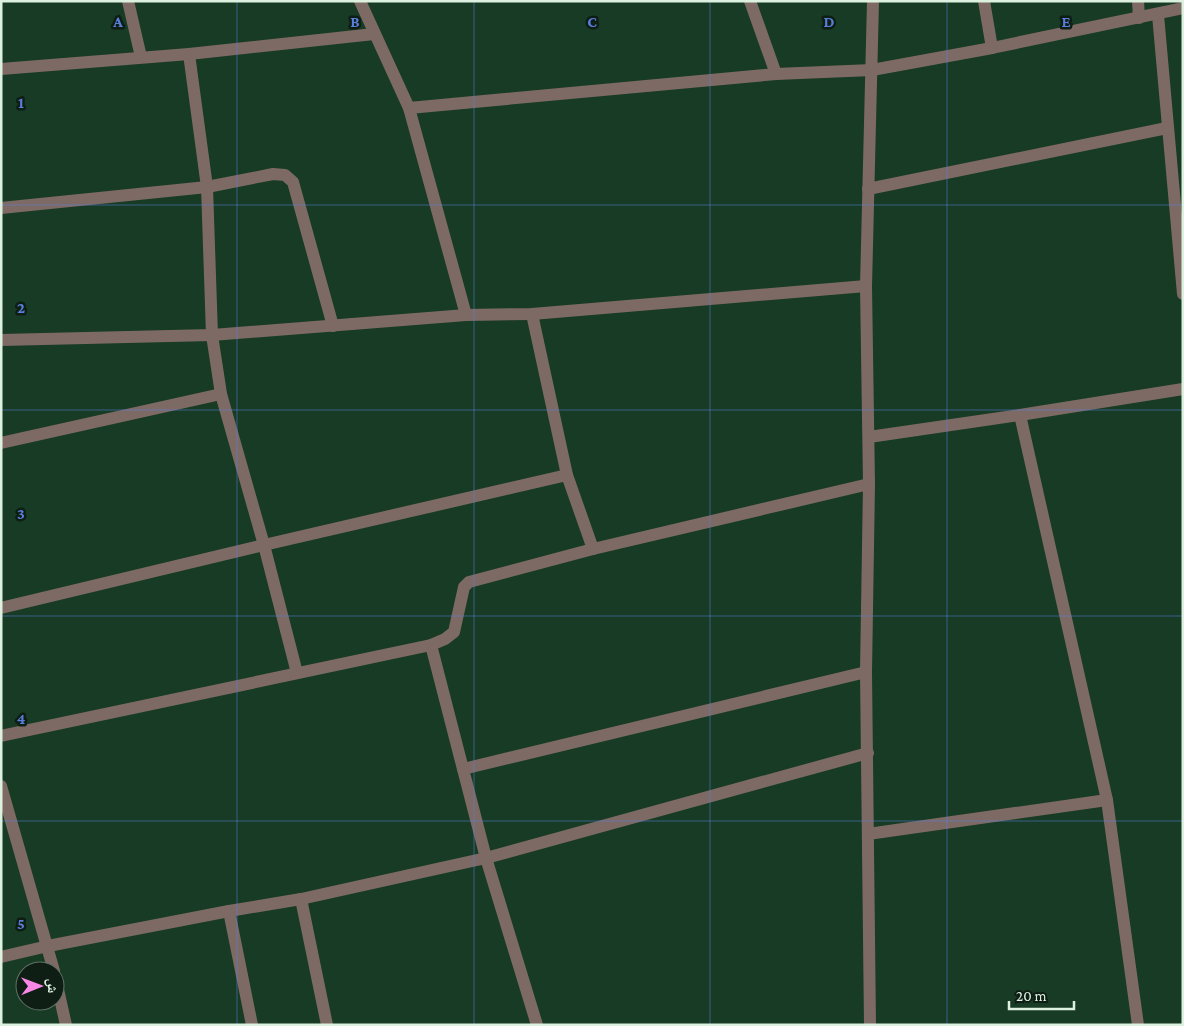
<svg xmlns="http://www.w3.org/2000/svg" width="1184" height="1026" font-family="'Crimson Pro','Noto Naskh Arabic',serif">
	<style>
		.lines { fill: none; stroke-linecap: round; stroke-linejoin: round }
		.minor { stroke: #7e6a65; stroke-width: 12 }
		.grid { fill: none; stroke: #577fdb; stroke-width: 1; stroke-opacity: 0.55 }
		.grid-label { font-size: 16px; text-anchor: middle; font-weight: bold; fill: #577fdb; stroke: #0f1e14; stroke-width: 5; stroke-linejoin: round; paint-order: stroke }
	</style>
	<rect width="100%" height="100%" fill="#173b24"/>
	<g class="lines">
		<g class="minor">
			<path d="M 128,1 L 141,57"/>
			<path d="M 360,1 L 409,108 L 466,315"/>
			<path d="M 750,1 L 776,74"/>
			<path d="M 984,1 L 992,48"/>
			<path d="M 1138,1 L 1139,18"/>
			<path d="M 1158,15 L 1183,294"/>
			<path d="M 189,54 L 207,187 L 212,335 L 221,394 L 264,545 L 297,673"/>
			<path d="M 1,69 L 189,54 L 374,34"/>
			<path d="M 409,108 L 776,74 L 872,70 L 992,48 L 1183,8"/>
			<path d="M 868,189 L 1167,128"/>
			<path d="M 1,208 L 207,187 L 273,174 L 285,175 L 293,182 L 333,326"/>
			<path d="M 532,314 L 567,475 L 593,549"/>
			<path d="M 1,340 L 212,335 L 466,315 L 532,314 L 866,286"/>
			<path d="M 1020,415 L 1107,800 L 1138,1025"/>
			<path d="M 869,437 L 1020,415 L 1183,389"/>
			<path d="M 1,443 L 221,394"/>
			<path d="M 1,608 L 264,545 L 567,475"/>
			<path d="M 431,645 L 463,769"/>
			<path d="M 1,736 L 431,645 L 445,639 L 454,632 L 464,587 L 469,582 L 593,549 L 869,484"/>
			<path d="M 1,786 L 54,971"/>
			<path d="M 868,834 L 1107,800"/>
			<path d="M 301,899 L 327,1025"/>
			<path d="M 229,911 L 252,1025"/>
			<path d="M 1,957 L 48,946 L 229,911 L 301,899 L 486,858 L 868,753"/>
			<path d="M 55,976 L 66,1025"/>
			<path d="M 537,1025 L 486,858 L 463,769 L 866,672"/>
			<path d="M 870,1025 L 866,672 L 869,484 L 866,286 L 873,1"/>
		</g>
	</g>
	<path class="grid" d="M 237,1 L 237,1025M 474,1 L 474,1025M 710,1 L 710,1025M 947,1 L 947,1025M 1,205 L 1183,205M 1,410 L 1183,410M 1,616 L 1183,616M 1,821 L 1183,821"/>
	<g class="grid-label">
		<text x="118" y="27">A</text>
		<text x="355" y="27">B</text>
		<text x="592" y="27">C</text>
		<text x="829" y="27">D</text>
		<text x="1066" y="27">E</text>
		<text x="21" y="108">1</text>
		<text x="21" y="313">2</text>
		<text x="21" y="519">3</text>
		<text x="21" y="724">4</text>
		<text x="21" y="929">5</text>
	</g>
	<rect width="1184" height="1026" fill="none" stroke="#ddf1e1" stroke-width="5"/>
	<g transform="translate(40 986) rotate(89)"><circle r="24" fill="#0f1e14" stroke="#617266"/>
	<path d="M0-4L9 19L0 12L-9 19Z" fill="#f987e8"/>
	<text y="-8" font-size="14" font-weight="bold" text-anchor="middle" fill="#ddf1e1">ش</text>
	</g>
	<path d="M1009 1001v8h65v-8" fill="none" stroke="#ddf1e1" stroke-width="2.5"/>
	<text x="1016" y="1001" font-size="15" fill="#ddf1e1" stroke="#0f1e14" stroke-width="4" paint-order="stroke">20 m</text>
</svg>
